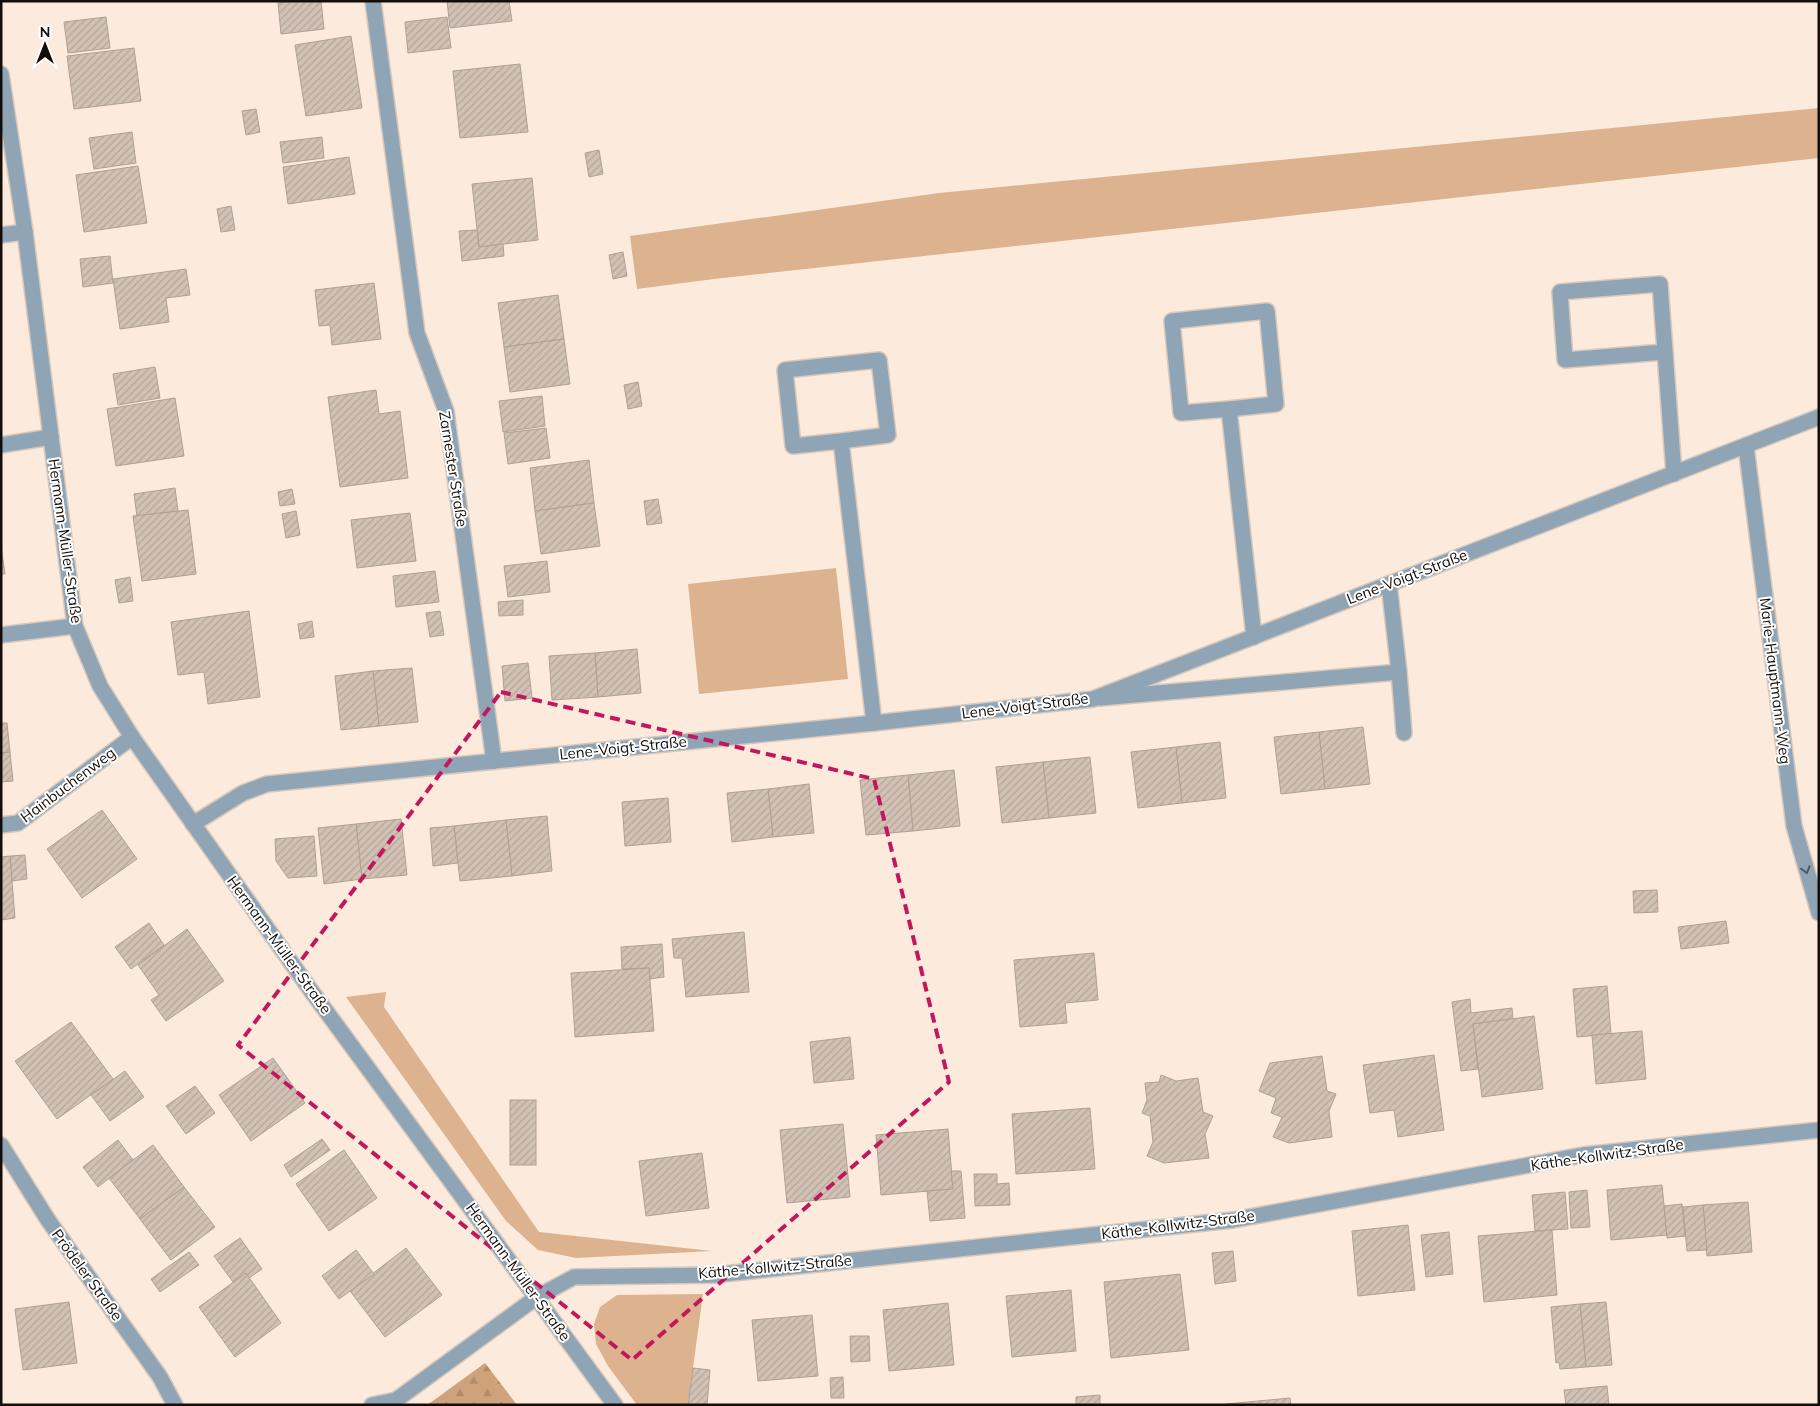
<svg xmlns="http://www.w3.org/2000/svg" width="1820" height="1406" font-family="Mulish,sans-serif">
	<style>
		.green { fill: #ddb28e }
		.forest { fill: url(#forest-firs) }
		.building { fill: url(#building-hatch); stroke: #b0a093 }
		.lines { fill: none; stroke-linecap: round; stroke-linejoin: round }
		.service-casing { stroke: #d7c8bb; stroke-width: 18 }
		.minor-casing { stroke: #d7c8bb; stroke-width: 18 }
		.service { stroke: #8fa4b5; stroke-width: 15 }
		.minor { stroke: #8fa4b5; stroke-width: 15 }
		.oneway { stroke: #51595f }
		.marked { fill: none; stroke: #c2185b; stroke-width: 4; stroke-dasharray: 10 6; stroke-linejoin: round }
		.labels { text-anchor: middle; stroke-width: 4; stroke-linejoin: round; paint-order: stroke }
		.street-label { font-size: 15px; fill: #130e09; stroke: #fff }
	</style>
	<defs>
		<pattern id="forest-firs" width="22" height="20" patternUnits="userSpaceOnUse" patternTransform="scale(1.25)"><rect width="22" height="20" fill="#cfa27b"/><path d="M5 1l3.5 6h-7zM16 11l3.5 6h-7z" fill="#b18a69"/></pattern>
		<pattern id="building-hatch" width="6" height="6" patternUnits="userSpaceOnUse" patternTransform="scale(1.25)"><rect width="6" height="6" fill="#d2c2b5"/><path d="M-1 1l2-2M0 6l6-6M5 7l2-2" fill="none" stroke="#b3a69a"/></pattern>
	</defs>
	<rect width="100%" height="100%" fill="#fcebdd"/>
	<g class="green">
		<path d="M 1819,108 L 1819,158 L 714,279 L 637,289 L 630,236 L 939,193 Z"/>
		<path d="M 836,568 L 848,679 L 699,694 L 688,584 Z"/>
		<path d="M 386,992 L 384,1007 L 539,1232 L 712,1251 L 576,1258 L 538,1250 L 506,1221 L 346,997 Z"/>
		<path d="M 703,1294 L 688,1405 L 637,1405 L 608,1366 L 596,1344 L 594,1324 L 600,1307 L 617,1295 Z"/>
	</g>
	<path class="forest" d="M 485,1363 L 517,1405 L 426,1405 L 430,1403 Z"/>
	<g class="building">
		<path d="M 290,1 L 321,1 L 324,29 L 281,34 L 278,3 Z"/>
		<path d="M 447,1 L 509,1 L 512,21 L 450,28 Z"/>
		<path d="M 106,17 L 110,48 L 68,53 L 64,22 Z"/>
		<path d="M 447,17 L 451,48 L 408,53 L 405,22 Z"/>
		<path d="M 351,36 L 362,108 L 306,116 L 295,45 Z"/>
		<path d="M 134,48 L 141,101 L 74,109 L 67,56 Z"/>
		<path d="M 520,64 L 528,132 L 460,138 L 453,71 Z"/>
		<path d="M 256,109 L 260,132 L 246,135 L 242,111 Z"/>
		<path d="M 132,132 L 136,163 L 94,169 L 89,138 Z"/>
		<path d="M 322,137 L 324,158 L 283,163 L 280,142 Z"/>
		<path d="M 599,150 L 603,174 L 589,177 L 585,153 Z"/>
		<path d="M 349,157 L 355,194 L 288,204 L 283,167 Z"/>
		<path d="M 138,166 L 147,223 L 84,232 L 76,175 Z"/>
		<path d="M 532,178 L 538,240 L 479,247 L 472,184 Z"/>
		<path d="M 231,206 L 235,230 L 221,232 L 217,209 Z"/>
		<path d="M 477,230 L 479,247 L 503,244 L 504,256 L 462,261 L 459,231 Z"/>
		<path d="M 623,252 L 627,276 L 613,279 L 609,255 Z"/>
		<path d="M 110,256 L 113,283 L 83,287 L 80,259 Z"/>
		<path d="M 186,269 L 190,295 L 166,298 L 169,322 L 120,329 L 113,279 Z"/>
		<path d="M 374,283 L 381,339 L 332,345 L 330,325 L 319,326 L 315,290 Z"/>
		<path d="M 558,295 L 564,339 L 504,347 L 498,303 Z"/>
		<path d="M 564,339 L 570,384 L 510,392 L 504,347 Z"/>
		<path d="M 155,367 L 160,398 L 118,405 L 113,374 Z"/>
		<path d="M 638,382 L 642,406 L 628,409 L 624,385 Z"/>
		<path d="M 376,390 L 379,414 L 400,411 L 408,478 L 340,487 L 328,397 Z"/>
		<path d="M 542,396 L 545,426 L 503,432 L 499,401 Z"/>
		<path d="M 175,398 L 184,456 L 116,466 L 107,409 Z"/>
		<path d="M 546,428 L 550,458 L 508,464 L 504,433 Z"/>
		<path d="M 589,460 L 594,503 L 535,511 L 530,468 Z"/>
		<path d="M 175,488 L 178,511 L 137,516 L 134,494 Z"/>
		<path d="M 292,489 L 295,504 L 280,506 L 278,492 Z"/>
		<path d="M 658,499 L 662,523 L 647,525 L 644,501 Z"/>
		<path d="M 594,503 L 600,546 L 541,554 L 535,511 Z"/>
		<path d="M 188,510 L 196,574 L 142,581 L 133,516 Z"/>
		<path d="M 296,511 L 300,535 L 286,538 L 282,514 Z"/>
		<path d="M 410,513 L 416,561 L 357,568 L 351,520 Z"/>
		<path d="M 1,546 L 5,574 L 1,574 Z"/>
		<path d="M 547,561 L 550,592 L 508,597 L 504,566 Z"/>
		<path d="M 435,571 L 439,602 L 396,607 L 393,576 Z"/>
		<path d="M 130,577 L 133,601 L 119,603 L 115,580 Z"/>
		<path d="M 523,600 L 523,615 L 499,616 L 498,602 Z"/>
		<path d="M 249,611 L 260,697 L 208,704 L 204,672 L 178,675 L 171,622 Z"/>
		<path d="M 440,611 L 444,635 L 430,637 L 426,613 Z"/>
		<path d="M 312,621 L 314,637 L 300,639 L 298,624 Z"/>
		<path d="M 637,649 L 641,693 L 598,697 L 595,653 Z"/>
		<path d="M 595,653 L 598,697 L 552,700 L 549,656 Z"/>
		<path d="M 528,663 L 532,698 L 505,701 L 502,666 Z"/>
		<path d="M 412,668 L 418,722 L 379,726 L 373,671 Z"/>
		<path d="M 373,671 L 379,726 L 341,730 L 335,676 Z"/>
		<path d="M 1,723 L 7,723 L 10,752 L 1,753 Z"/>
		<path d="M 1363,727 L 1370,784 L 1325,789 L 1319,732 Z"/>
		<path d="M 1319,732 L 1325,789 L 1281,794 L 1274,737 Z"/>
		<path d="M 1220,742 L 1226,798 L 1182,803 L 1176,747 Z"/>
		<path d="M 1176,747 L 1182,803 L 1138,808 L 1131,752 Z"/>
		<path d="M 10,752 L 13,781 L 1,782 L 1,753 Z"/>
		<path d="M 1090,757 L 1096,813 L 1049,818 L 1043,762 Z"/>
		<path d="M 1043,762 L 1049,818 L 1002,823 L 996,767 Z"/>
		<path d="M 954,770 L 960,826 L 913,831 L 908,775 Z"/>
		<path d="M 908,775 L 913,831 L 866,835 L 860,780 Z"/>
		<path d="M 809,784 L 814,833 L 773,837 L 768,789 Z"/>
		<path d="M 768,789 L 773,837 L 732,842 L 727,793 Z"/>
		<path d="M 668,798 L 671,842 L 625,846 L 622,802 Z"/>
		<path d="M 102,810 L 137,859 L 82,898 L 47,849 Z"/>
		<path d="M 547,816 L 552,871 L 512,876 L 506,820 Z"/>
		<path d="M 401,819 L 407,875 L 362,879 L 356,824 Z"/>
		<path d="M 506,820 L 512,876 L 460,881 L 454,826 Z"/>
		<path d="M 356,824 L 362,879 L 324,884 L 318,828 Z"/>
		<path d="M 454,826 L 458,863 L 433,866 L 430,828 Z"/>
		<path d="M 314,836 L 317,876 L 288,878 L 276,861 L 275,839 Z"/>
		<path d="M 25,855 L 27,879 L 12,881 L 10,856 Z"/>
		<path d="M 10,856 L 15,918 L 1,920 L 1,857 Z"/>
		<path d="M 1657,890 L 1658,912 L 1634,913 L 1633,891 Z"/>
		<path d="M 1726,921 L 1729,943 L 1681,949 L 1678,927 Z"/>
		<path d="M 149,923 L 164,945 L 131,969 L 115,947 Z"/>
		<path d="M 187,929 L 224,981 L 166,1021 L 151,1000 L 159,995 L 138,965 Z"/>
		<path d="M 744,932 L 749,992 L 686,997 L 682,958 L 674,958 L 672,939 Z"/>
		<path d="M 662,944 L 664,977 L 650,979 L 649,968 L 622,969 L 621,947 Z"/>
		<path d="M 1094,953 L 1098,1000 L 1065,1003 L 1067,1023 L 1020,1027 L 1014,960 Z"/>
		<path d="M 649,968 L 654,1031 L 575,1037 L 571,973 Z"/>
		<path d="M 1607,986 L 1611,1034 L 1577,1037 L 1573,989 Z"/>
		<path d="M 1470,999 L 1471,1013 L 1512,1008 L 1513,1019 L 1473,1024 L 1478,1069 L 1461,1071 L 1452,1002 Z"/>
		<path d="M 1534,1016 L 1543,1089 L 1482,1097 L 1473,1024 Z"/>
		<path d="M 71,1022 L 113,1079 L 57,1119 L 15,1061 Z"/>
		<path d="M 1642,1031 L 1646,1079 L 1596,1084 L 1592,1035 Z"/>
		<path d="M 850,1037 L 854,1079 L 814,1083 L 810,1042 Z"/>
		<path d="M 1434,1055 L 1444,1130 L 1398,1137 L 1394,1110 L 1370,1113 L 1363,1065 Z"/>
		<path d="M 1322,1056 L 1327,1091 L 1336,1094 L 1329,1111 L 1332,1137 L 1289,1143 L 1273,1137 L 1282,1117 L 1271,1113 L 1276,1098 L 1259,1091 L 1270,1063 Z"/>
		<path d="M 273,1058 L 305,1103 L 251,1141 L 219,1095 Z"/>
		<path d="M 125,1071 L 144,1097 L 110,1121 L 91,1095 Z"/>
		<path d="M 1161,1075 L 1176,1081 L 1198,1078 L 1203,1112 L 1213,1116 L 1205,1134 L 1209,1158 L 1164,1163 L 1147,1156 L 1153,1142 L 1150,1116 L 1142,1113 L 1147,1100 L 1145,1083 L 1159,1082 Z"/>
		<path d="M 195,1086 L 215,1113 L 186,1134 L 166,1106 Z"/>
		<rect x="510" y="1100" width="26" height="65"/>
		<path d="M 1090,1108 L 1095,1169 L 1016,1174 L 1012,1114 Z"/>
		<path d="M 843,1124 L 850,1197 L 787,1203 L 780,1130 Z"/>
		<path d="M 948,1129 L 953,1189 L 881,1195 L 876,1135 Z"/>
		<path d="M 322,1139 L 330,1150 L 291,1177 L 284,1165 Z"/>
		<path d="M 118,1140 L 133,1160 L 98,1187 L 83,1167 Z"/>
		<path d="M 153,1145 L 184,1187 L 140,1219 L 109,1178 Z"/>
		<path d="M 344,1150 L 377,1198 L 329,1231 L 296,1184 Z"/>
		<path d="M 702,1153 L 709,1208 L 646,1216 L 639,1161 Z"/>
		<path d="M 951,1171 L 961,1171 L 965,1218 L 930,1221 L 927,1191 L 953,1189 Z"/>
		<path d="M 974,1174 L 997,1174 L 997,1184 L 1009,1183 L 1010,1205 L 975,1206 Z"/>
		<path d="M 1662,1185 L 1667,1235 L 1611,1240 L 1607,1190 Z"/>
		<path d="M 184,1187 L 215,1227 L 171,1260 L 140,1219 Z"/>
		<path d="M 1587,1190 L 1590,1227 L 1571,1228 L 1569,1192 Z"/>
		<path d="M 1565,1192 L 1568,1229 L 1535,1231 L 1532,1195 Z"/>
		<path d="M 1748,1202 L 1752,1252 L 1707,1256 L 1703,1205 Z"/>
		<path d="M 1682,1204 L 1685,1236 L 1667,1238 L 1664,1206 Z"/>
		<path d="M 1703,1205 L 1707,1250 L 1687,1251 L 1683,1207 Z"/>
		<path d="M 1408,1225 L 1415,1290 L 1358,1296 L 1352,1231 Z"/>
		<path d="M 1552,1230 L 1557,1295 L 1484,1302 L 1478,1236 Z"/>
		<path d="M 1449,1232 L 1453,1274 L 1426,1277 L 1421,1235 Z"/>
		<path d="M 240,1238 L 262,1269 L 249,1278 L 246,1273 L 233,1282 L 214,1256 Z"/>
		<path d="M 406,1248 L 442,1295 L 385,1337 L 350,1291 Z"/>
		<path d="M 356,1250 L 374,1274 L 339,1299 L 322,1276 Z"/>
		<path d="M 1233,1251 L 1236,1281 L 1215,1284 L 1212,1253 Z"/>
		<path d="M 189,1252 L 199,1265 L 160,1292 L 151,1279 Z"/>
		<path d="M 246,1273 L 281,1323 L 235,1357 L 199,1307 Z"/>
		<path d="M 1180,1274 L 1189,1350 L 1111,1358 L 1104,1282 Z"/>
		<path d="M 1071,1290 L 1076,1351 L 1012,1357 L 1006,1296 Z"/>
		<path d="M 69,1302 L 77,1363 L 23,1370 L 15,1309 Z"/>
		<path d="M 1606,1302 L 1612,1365 L 1586,1367 L 1580,1304 Z"/>
		<path d="M 948,1303 L 954,1365 L 889,1371 L 883,1310 Z"/>
		<path d="M 1580,1304 L 1586,1367 L 1560,1369 L 1559,1362 L 1556,1363 L 1551,1307 Z"/>
		<path d="M 812,1315 L 818,1376 L 758,1381 L 752,1320 Z"/>
		<path d="M 850,1336 L 869,1336 L 870,1361 L 851,1362 Z"/>
		<path d="M 693,1368 L 710,1370 L 707,1405 L 688,1405 Z"/>
		<path d="M 843,1377 L 844,1398 L 831,1398 L 830,1378 Z"/>
		<path d="M 1607,1386 L 1609,1405 L 1566,1405 L 1564,1390 Z"/>
		<path d="M 1100,1395 L 1100,1405 L 1076,1405 L 1076,1397 Z"/>
		<path d="M 1290,1398 L 1291,1405 L 1226,1404 Z"/>
	</g>
	<g class="lines">
		<g class="service-casing">
			<g id="service">
				<path d="M 1664,352 L 1565,360 L 1560,292 L 1660,284 L 1674,474"/>
				<path d="M 1229,409 L 1181,413 L 1172,321 L 1267,311 L 1276,404 L 1229,409 L 1254,637"/>
				<path d="M 841,441 L 793,446 L 785,370 L 879,360 L 888,435 L 841,441 L 874,723"/>
				<path d="M 1399,672 L 1404,733"/>
				<path d="M 1100,698 L 1399,672 L 1389,584"/>
				<path d="M 1,1145 L 48,1220 L 160,1377 L 175,1405"/>
			</g>
		</g>
		<g class="minor-casing">
			<g id="minor">
				<path d="M 373,1 L 417,333 L 446,411 L 494,761"/>
				<path d="M 1,74 L 25,232 L 75,626 L 100,686 L 132,737 L 312,992 L 615,1405"/>
				<path d="M 1,235 L 25,232"/>
				<path d="M 1,445 L 51,437"/>
				<path d="M 1746,446 L 1794,826 L 1819,913"/>
				<path d="M 1,635 L 75,626"/>
				<path d="M 193,824 L 243,793 L 267,784 L 874,723 L 1093,699 L 1819,417"/>
				<path d="M 1,825 L 18,823 L 132,737"/>
				<path d="M 372,1405 L 396,1400 L 537,1297 L 574,1277 L 714,1275 L 1233,1220 L 1583,1155 L 1819,1130"/>
			</g>
		</g>
		<use href="#service" class="service"/>
		<use href="#minor" class="minor"/>
	</g>
	<defs><path id="oneway-chevron" d="M-2-3.5L2.5 0L-2 3.5" fill="none" stroke-width="1.6" stroke-linecap="round" stroke-linejoin="round" transform="scale(1.25)"/></defs>
	<use class="oneway" href="#oneway-chevron" transform="translate(1806 870) rotate(74)"/>
	<path class="marked" d="M 501,692 L 874,779 L 949,1082 L 632,1360 L 238,1045 Z"/>
	<g class="labels">
		<g class="street-label">
			<text transform="translate(453 469) rotate(81)" y="5">Zarnester Straße</text>
			<text transform="translate(65 541) rotate(82)" y="5">Hermann-Müller-Straße</text>
			<text transform="translate(1407 577) rotate(-21)" y="5">Lene-Voigt-Straße</text>
			<text transform="translate(1775 681) rotate(83)" y="5">Marie-Hauptmann-Weg</text>
			<text transform="translate(1025 706) rotate(-7)" y="5">Lene-Voigt-Straße</text>
			<text transform="translate(623 748) rotate(-6)" y="5">Lene-Voigt-Straße</text>
			<text transform="translate(68 785) rotate(-37)" y="5">Hainbuchenweg</text>
			<text transform="translate(279 945) rotate(54)" y="5">Hermann-Müller-Straße</text>
			<text transform="translate(1607 1155) rotate(-8)" y="5">Käthe-Kollwitz-Straße</text>
			<text transform="translate(1178 1225) rotate(-7)" y="5">Käthe-Kollwitz-Straße</text>
			<text transform="translate(775 1267) rotate(-5)" y="5">Käthe-Kollwitz-Straße</text>
			<text transform="translate(518 1272) rotate(54)" y="5">Hermann-Müller-Straße</text>
			<text transform="translate(87 1275) rotate(54)" y="5">Prödeler Straße</text>
		</g>
	</g>
	<rect width="1820" height="1406" fill="none" stroke="#130e09" stroke-width="5"/>
	<g transform="translate(45 45)" stroke="#ffffff" stroke-width="4" paint-order="stroke">
	<path d="M0-4L9 19L0 12L-9 19Z" fill="#130e09"/>
	<text y="-8" font-size="14" font-weight="bold" text-anchor="middle" fill="#130e09">N</text>
	</g>
</svg>
